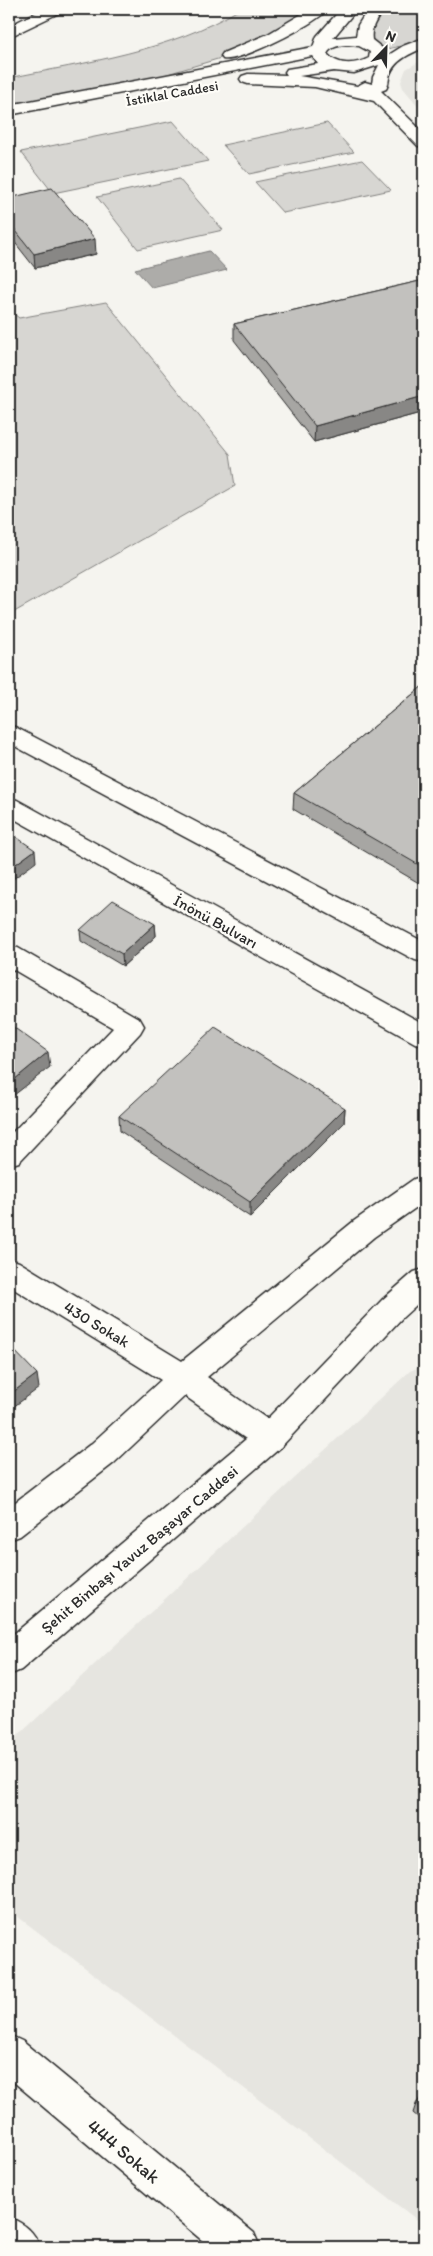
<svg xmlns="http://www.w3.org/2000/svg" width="433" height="2256" font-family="Itim,sans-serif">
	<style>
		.built { fill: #e6e5e0 }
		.green { fill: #d7d6d2; stroke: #81807e }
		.water { fill: #adaca9; stroke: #797877 }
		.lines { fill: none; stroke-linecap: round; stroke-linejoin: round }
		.minor-casing { stroke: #2b2b2b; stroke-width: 3 }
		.minor { fill: #fdfcf7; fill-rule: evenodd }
		.wall { fill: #a7a6a3; stroke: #2b2b2b }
		.shaded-wall { fill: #888785; stroke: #2b2b2b }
		.building { fill: #c2c1be; stroke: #2b2b2b }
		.labels { text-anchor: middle; stroke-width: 4.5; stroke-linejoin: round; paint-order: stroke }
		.far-street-label { font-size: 14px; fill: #2b2b2b; stroke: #fdfcf7 }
		.street-label { font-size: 16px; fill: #2b2b2b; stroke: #fdfcf7 }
		.near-street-label { font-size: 19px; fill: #2b2b2b; stroke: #fdfcf7 }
	</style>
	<rect width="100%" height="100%" fill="#f5f4ef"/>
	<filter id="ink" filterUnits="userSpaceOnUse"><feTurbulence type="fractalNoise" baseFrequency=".02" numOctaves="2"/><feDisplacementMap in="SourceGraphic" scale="10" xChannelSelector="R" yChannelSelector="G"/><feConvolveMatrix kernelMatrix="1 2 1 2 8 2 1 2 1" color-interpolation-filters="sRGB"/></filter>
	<g filter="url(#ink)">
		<g class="built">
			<path d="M 424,59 L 424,113 L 403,88 L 401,82 L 406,69 Z"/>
			<path d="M 424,1365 L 424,2225 L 9,1910 L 9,1744 L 410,1371 Z"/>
		</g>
		<g class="green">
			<path d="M 240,9 L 320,9 L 309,17 L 231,55 L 117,89 L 9,110 L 9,78 C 87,62 171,51 240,9 Z"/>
			<path d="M 376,9 L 424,9 L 424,41 L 378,51 L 374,47 L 367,24 Z"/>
			<path d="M 173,121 L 208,161 L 53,193 L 21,152 Z"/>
			<path d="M 327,123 L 354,152 L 249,174 L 223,145 Z"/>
			<path d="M 362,160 L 391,190 L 283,213 L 255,182 Z"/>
			<path d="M 179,179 L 223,230 L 138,249 L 97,197 Z"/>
			<path d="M 106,302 L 230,454 L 235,486 L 9,615 L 9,310 L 19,318 Z"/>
		</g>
		<path class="water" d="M 209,251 L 227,270 L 152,288 L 135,269 Z"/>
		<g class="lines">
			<g class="minor-casing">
				<g id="minor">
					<path d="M 43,9 L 64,9 L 61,12 L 9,37 L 9,26 Z"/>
					<path d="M 310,9 L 328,9 C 318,23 239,63 223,59 L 221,56 L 223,53 L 268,34 Z"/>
					<path d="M 341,9 L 357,9 L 333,38 L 356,36 L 358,25 L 368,9 L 384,9 C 377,19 370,27 372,40 L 386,51 L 384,58 L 403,46 L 424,38 L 424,48 C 411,53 395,60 390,74 C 388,80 389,85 386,89 L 381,91 L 424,133 L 424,147 L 418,146 L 374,101 L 315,87 L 248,84 L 242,82 L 240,79 L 242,76 L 248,74 L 287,75 L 285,72 L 287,69 L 318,64 L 312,56 L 9,115 L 9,105 L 313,47 L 317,36 ZM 349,45 L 359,46 L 370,52 L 369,58 C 355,65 338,66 327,54 C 331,46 341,45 349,45 ZM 379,65 L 373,77 L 372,84 L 365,82 L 357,86 L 299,76 L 334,71 L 354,73 Z"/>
					<path d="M 9,725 L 17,728 L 424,942 L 424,962 L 415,960 L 9,743 Z"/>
					<path d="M 9,798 L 17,800 L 424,1024 L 424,1046 L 415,1043 L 9,816 Z"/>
					<path d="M 9,946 L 18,948 L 140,1019 L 144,1026 L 140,1033 L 19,1162 L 9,1165 L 9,1136 L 113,1028 L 9,967 Z"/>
					<path d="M 424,1176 L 424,1202 L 374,1237 L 207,1377 L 267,1419 L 382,1300 L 414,1272 L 424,1269 L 424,1298 L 402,1318 L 280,1448 L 21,1670 L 9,1675 L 9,1638 L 246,1439 L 185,1396 L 114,1463 L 20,1536 L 9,1540 L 9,1507 L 92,1443 L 161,1380 L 9,1286 L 9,1259 L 19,1262 L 182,1361 L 354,1221 L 414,1179 Z"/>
					<path d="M 9,2035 L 22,2041 L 254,2233 L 260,2247 L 210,2247 L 9,2078 Z"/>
					<path d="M 9,2217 C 25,2224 34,2231 40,2247 L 9,2247 Z"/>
				</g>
			</g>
			<use href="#minor" class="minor"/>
		</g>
		<g class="wall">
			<path d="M 9,198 L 96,254 L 35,268 L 9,235 Z"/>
			<path d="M 424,280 L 424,412 L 314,442 L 234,340 L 234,324 Z"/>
			<path d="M 424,685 L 424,886 L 293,809 L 294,793 Z"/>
			<path d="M 155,924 L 156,936 L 123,966 L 81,941 L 80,930 Z"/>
			<path d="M 345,1108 L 344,1123 L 250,1217 L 120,1131 L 119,1116 Z"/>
			<path d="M 424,2093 L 424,2122 L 413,2113 L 416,2104 Z"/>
		</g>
		<g class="shaded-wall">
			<path d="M 95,239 L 96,254 L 35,268 L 34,254 Z"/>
			<path d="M 424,396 L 424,412 L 314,442 L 315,426 Z"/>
			<path d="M 35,850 L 36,862 L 9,882 L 9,869 Z"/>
			<path d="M 155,924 L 156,936 L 123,966 L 122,954 Z"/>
			<path d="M 48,1052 L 50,1067 L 9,1099 L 9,1084 Z"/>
			<path d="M 345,1108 L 344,1123 L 250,1217 L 250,1202 Z"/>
			<path d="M 37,1374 L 39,1388 L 9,1410 L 9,1395 Z"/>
		</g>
		<g class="building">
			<path d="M 52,188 L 95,239 L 34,254 L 9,222 L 9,198 Z"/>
			<path d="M 424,280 L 424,396 L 315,426 L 234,324 Z"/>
			<path d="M 424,685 L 424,868 L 294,793 Z"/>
			<path d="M 9,832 L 35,850 L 9,869 Z"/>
			<path d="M 113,900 L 155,924 L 122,954 L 80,930 Z"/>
			<path d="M 9,1024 L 48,1052 L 9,1084 Z"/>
			<path d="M 215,1027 L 345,1108 L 250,1202 L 119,1116 Z"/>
			<path d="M 9,1345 L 37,1374 L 9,1395 Z"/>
			<path d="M 424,2093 L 424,2111 L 416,2104 Z"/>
		</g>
	</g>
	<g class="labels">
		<g class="far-street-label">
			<text transform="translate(172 93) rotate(-10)" y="5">İstiklal Caddesi</text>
		</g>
		<g class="street-label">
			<text transform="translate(216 921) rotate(29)" y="6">İnönü Bulvarı</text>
			<text transform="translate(97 1324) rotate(31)" y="6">430 Sokak</text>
			<text transform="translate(139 1549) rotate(-40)" y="6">Şehit Binbaşı Yavuz Başayar Caddesi</text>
		</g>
		<g class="near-street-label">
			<text transform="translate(124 2151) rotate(40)" y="7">444 Sokak</text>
		</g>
	</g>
	<rect width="433" height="2256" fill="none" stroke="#fdfcf7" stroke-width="30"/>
	<rect x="15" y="15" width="403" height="2226" fill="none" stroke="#2b2b2b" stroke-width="2" filter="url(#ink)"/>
	<g transform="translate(386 48) rotate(23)" stroke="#fdfcf7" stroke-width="4" paint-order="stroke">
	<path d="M0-4L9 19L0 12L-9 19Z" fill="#2b2b2b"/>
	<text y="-8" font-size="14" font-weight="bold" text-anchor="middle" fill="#2b2b2b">N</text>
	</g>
</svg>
